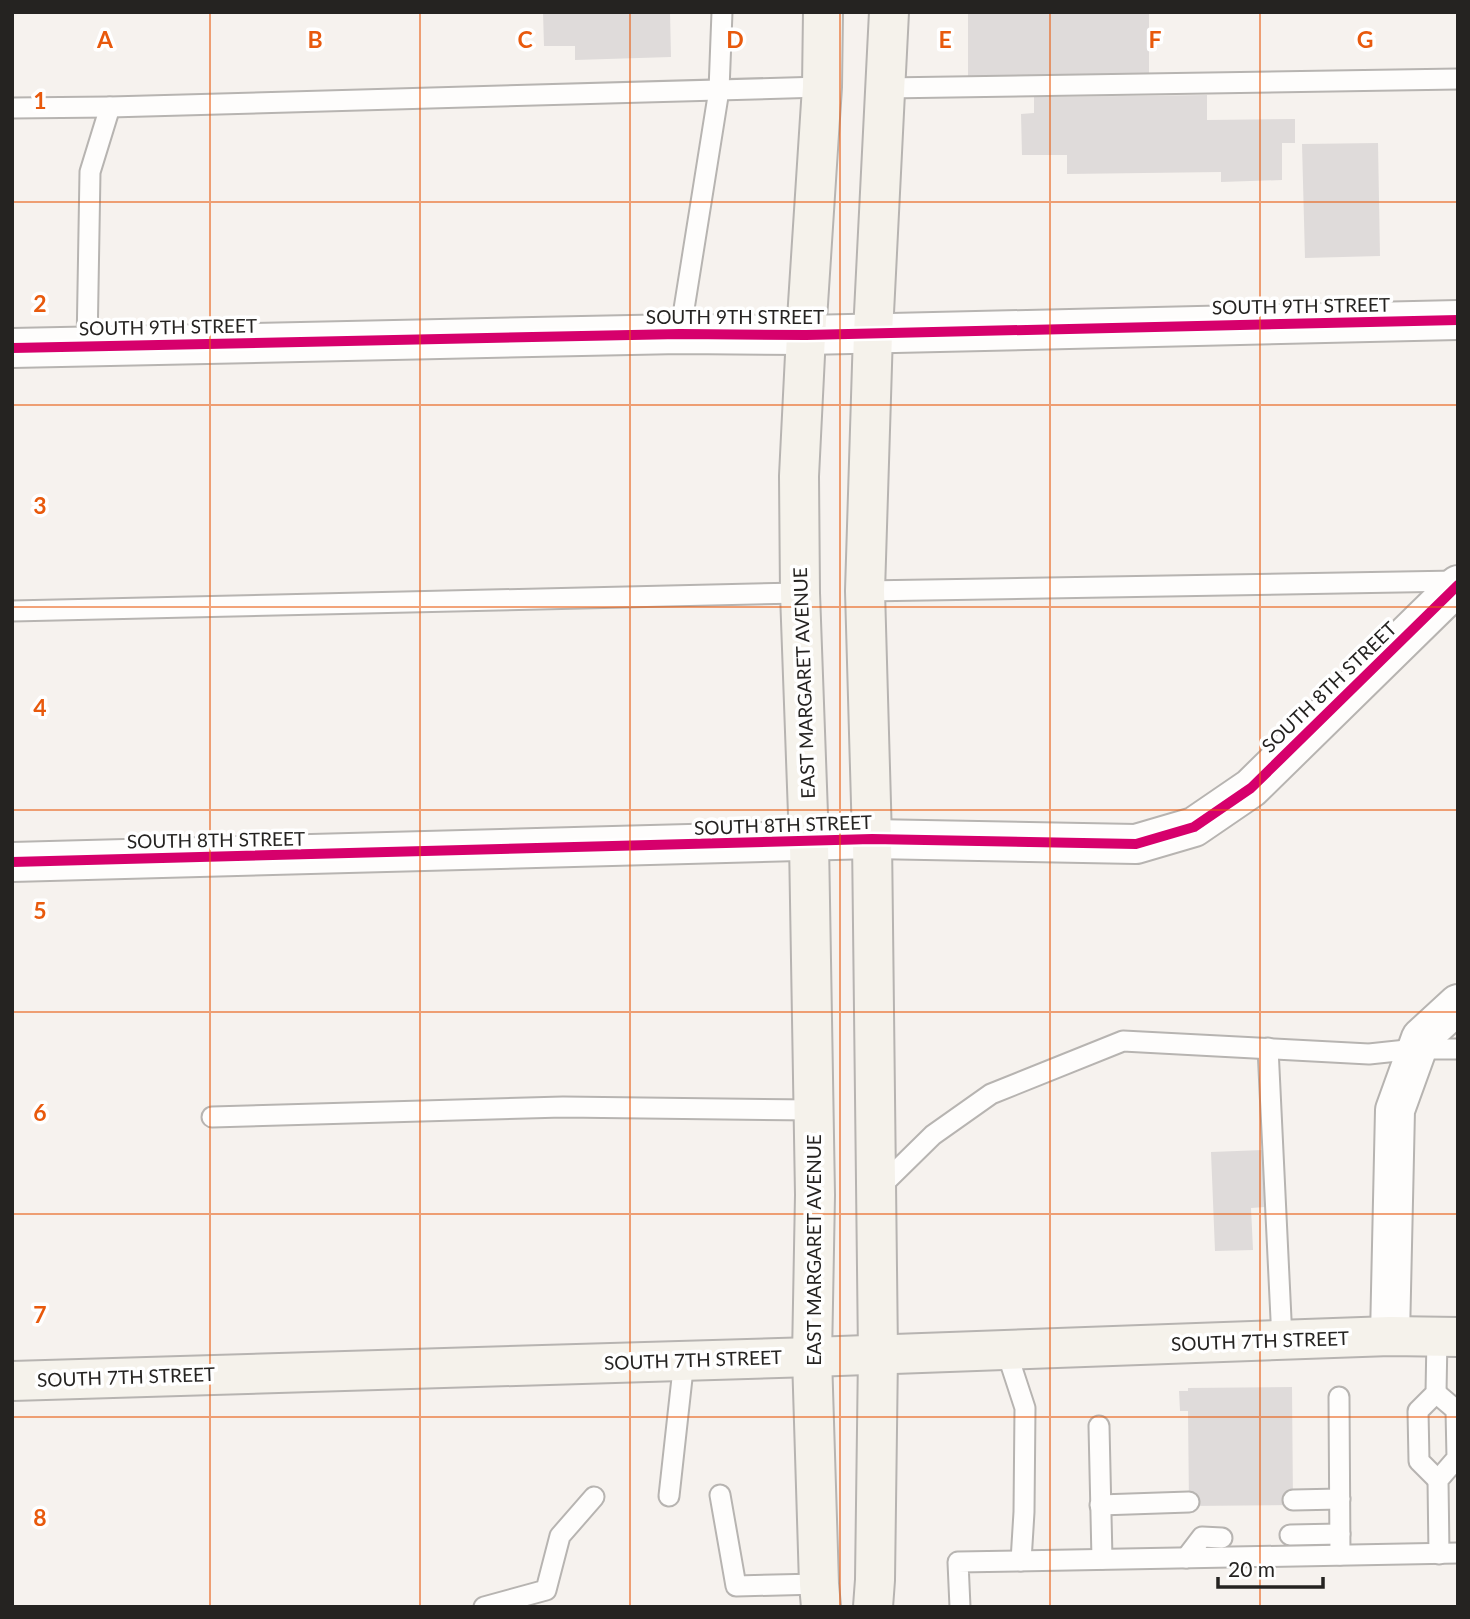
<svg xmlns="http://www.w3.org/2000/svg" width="1470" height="1619" font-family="Lato,sans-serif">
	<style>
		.building { fill: #dfdbda }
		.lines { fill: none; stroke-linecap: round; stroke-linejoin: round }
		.lane-casing { stroke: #b7b4b1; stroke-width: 23 }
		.street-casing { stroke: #b7b4b1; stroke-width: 42 }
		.secondary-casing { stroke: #b7b4b1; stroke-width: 42 }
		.lane { stroke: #fefdfc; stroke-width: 19 }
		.street { stroke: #fefdfc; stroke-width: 38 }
		.secondary { stroke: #f5f2eb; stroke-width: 38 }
		.cycleway-casing { stroke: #fff; stroke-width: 15 }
		.cycleway { stroke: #d6006c; stroke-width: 10 }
		.grid { fill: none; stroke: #e8590c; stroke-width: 2; stroke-opacity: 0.55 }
		.labels { text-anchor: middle; stroke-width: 7; stroke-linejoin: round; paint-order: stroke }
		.street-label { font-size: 19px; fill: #252321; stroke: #fff }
		.grid-label { font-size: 23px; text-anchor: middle; font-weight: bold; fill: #e8590c; stroke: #fff; stroke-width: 7; stroke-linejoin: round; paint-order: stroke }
	</style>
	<rect width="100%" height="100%" fill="#f6f2ee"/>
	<g class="building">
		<path d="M 543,12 L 670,12 L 671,57 L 575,60 L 575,46 L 544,46 Z"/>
		<rect x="968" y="12" width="181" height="65"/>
		<path d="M 1207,95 L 1207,120 L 1295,119 L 1295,143 L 1282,143 L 1282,180 L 1221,182 L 1221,172 L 1067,174 L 1067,155 L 1022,155 L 1021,114 L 1034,113 L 1034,97 Z"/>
		<path d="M 1378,143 L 1380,256 L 1305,258 L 1302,144 Z"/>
		<path d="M 1263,1150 L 1265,1207 L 1251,1208 L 1253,1250 L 1215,1251 L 1211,1152 Z"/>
		<path d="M 1292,1387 L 1293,1505 L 1189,1506 L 1188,1411 L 1180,1411 L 1179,1391 L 1188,1391 L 1188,1388 Z"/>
	</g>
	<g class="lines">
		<g class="lane-casing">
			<g id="lane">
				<path d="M 886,88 L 1458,79"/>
				<path d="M 12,108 L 110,107 L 822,87"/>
				<path d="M 680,334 L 719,90 L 722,12"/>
				<path d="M 87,347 L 90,172 L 110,107"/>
				<path d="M 865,591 L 1458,581"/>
				<path d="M 12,611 L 800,593"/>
				<path d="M 1268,1048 L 1282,1340"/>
				<path d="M 212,1117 L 563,1107 L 814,1110"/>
				<path d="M 878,1189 L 933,1135 L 991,1094 L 1123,1041 L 1369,1054 L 1416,1049 L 1458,1049"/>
				<path d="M 1437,1337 L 1436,1393 L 1418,1411 L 1419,1461 L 1438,1480"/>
				<path d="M 1006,1350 L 1025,1408 L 1024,1512 L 1021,1561"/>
				<path d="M 1436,1393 L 1456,1410 L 1457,1458 L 1438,1480 L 1439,1554"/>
				<path d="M 1339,1397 L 1340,1555"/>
				<path d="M 1099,1426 L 1102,1559"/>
				<path d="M 720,1495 L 736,1586 L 819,1584"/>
				<path d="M 669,1496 L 684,1360"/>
				<path d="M 1293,1500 L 1340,1499"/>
				<path d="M 1100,1505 L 1189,1502"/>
				<path d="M 1290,1535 L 1340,1534"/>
				<path d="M 1186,1558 L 1202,1537 L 1222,1538"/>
				<path d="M 484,1607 L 546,1590 L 560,1536 L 594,1497"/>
				<path d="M 960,1607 L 958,1562 L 1458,1553"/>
			</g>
		</g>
		<g class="street-casing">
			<g id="street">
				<path d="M 12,348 L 680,334 L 806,335 L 1458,320"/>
				<path d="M 12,862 L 872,839 L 1136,844 L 1194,827 L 1251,788 L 1458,585"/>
				<path d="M 1390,1336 L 1395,1110 L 1421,1038 L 1458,1004"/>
			</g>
		</g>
		<g class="secondary-casing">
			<g id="secondary">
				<path d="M 12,1381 L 812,1357 L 1390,1336 L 1458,1337"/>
				<path d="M 821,1607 L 819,1584 L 812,1357 L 815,1195 L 809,842 L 800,593 L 799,476 L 806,335 L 822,87 L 823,12"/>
				<path d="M 873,1607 L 875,1580 L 878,1354 L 872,839 L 865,591 L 873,333 L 889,12"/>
			</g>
		</g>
		<use href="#lane" class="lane"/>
		<use href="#street" class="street"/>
		<use href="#secondary" class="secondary"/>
		<g class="cycleway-casing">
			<g id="cycleway">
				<path d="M 12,348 L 680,334 L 806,335 L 1458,320"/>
				<path d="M 12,862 L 872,839 L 1136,844 L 1194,827 L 1251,788 L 1458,585"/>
			</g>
		</g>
		<use href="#cycleway" class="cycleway"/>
	</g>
	<path class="grid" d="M 210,12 L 210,1607M 420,12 L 420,1607M 630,12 L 630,1607M 840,12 L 840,1607M 1050,12 L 1050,1607M 1260,12 L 1260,1607M 12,202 L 1458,202M 12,405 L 1458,405M 12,607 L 1458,607M 12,810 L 1458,810M 12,1012 L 1458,1012M 12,1214 L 1458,1214M 12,1417 L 1458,1417"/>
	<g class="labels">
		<g class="street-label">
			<text transform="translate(1301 306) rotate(-1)" y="7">SOUTH 9TH STREET</text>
			<text x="735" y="324">SOUTH 9TH STREET</text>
			<text transform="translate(168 327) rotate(-1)" y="7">SOUTH 9TH STREET</text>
			<text transform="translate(804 683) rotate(-92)" y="7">EAST MARGARET AVENUE</text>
			<text transform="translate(1329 687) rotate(-44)" y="7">SOUTH 8TH STREET</text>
			<text transform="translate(783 825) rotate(-2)" y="7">SOUTH 8TH STREET</text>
			<text transform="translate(216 840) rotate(-1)" y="7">SOUTH 8TH STREET</text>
			<text transform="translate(814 1250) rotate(-90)" y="7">EAST MARGARET AVENUE</text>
			<text transform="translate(1260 1341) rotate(-2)" y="7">SOUTH 7TH STREET</text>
			<text transform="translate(693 1360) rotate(-2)" y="7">SOUTH 7TH STREET</text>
			<text transform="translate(126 1377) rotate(-2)" y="7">SOUTH 7TH STREET</text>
		</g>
	</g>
	<g class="grid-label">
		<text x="105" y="48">A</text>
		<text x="315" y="48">B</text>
		<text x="525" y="48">C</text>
		<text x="735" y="48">D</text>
		<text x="945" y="48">E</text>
		<text x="1155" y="48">F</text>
		<text x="1365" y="48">G</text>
		<text x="40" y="109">1</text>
		<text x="40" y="312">2</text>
		<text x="40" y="514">3</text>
		<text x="40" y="716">4</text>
		<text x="40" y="919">5</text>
		<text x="40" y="1121">6</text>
		<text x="40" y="1323">7</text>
		<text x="40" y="1526">8</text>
	</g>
	<rect width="1470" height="1619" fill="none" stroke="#252321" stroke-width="28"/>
	<path d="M1218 1577v10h105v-10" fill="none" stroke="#252321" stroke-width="3.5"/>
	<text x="1228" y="1577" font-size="21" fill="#252321" stroke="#ffffff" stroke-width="5" paint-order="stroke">20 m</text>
</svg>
